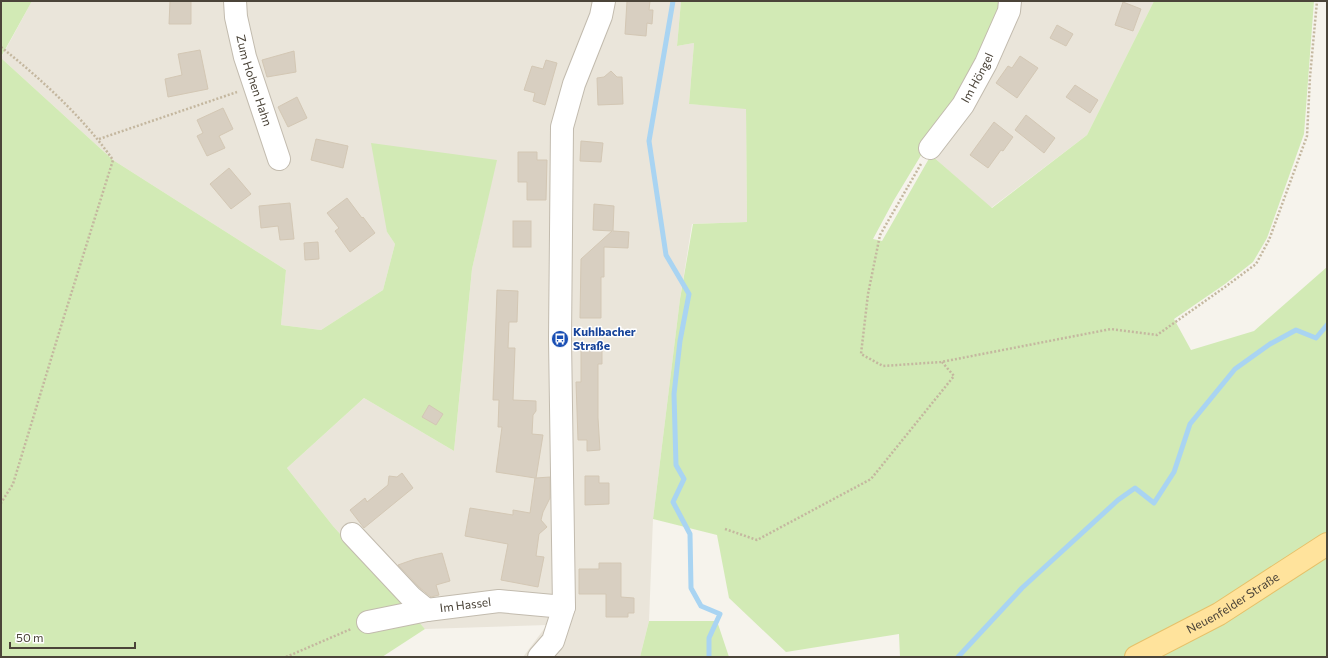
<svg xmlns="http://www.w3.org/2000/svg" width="1328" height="658" font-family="Commissioner,sans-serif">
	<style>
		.residential { fill: #eae5da }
		.green { fill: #d2eab5 }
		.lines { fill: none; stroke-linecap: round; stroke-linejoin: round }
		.stream { stroke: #a9d4f2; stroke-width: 5 }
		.building { fill: #d8cfc1; stroke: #d3c7b4 }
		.minor-casing { stroke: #c2bbae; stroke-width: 24 }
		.major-casing { stroke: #e6c16a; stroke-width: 24 }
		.path { stroke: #c4b79f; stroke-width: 2.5; stroke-dasharray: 2 2; stroke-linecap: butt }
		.minor { stroke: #fff; stroke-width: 22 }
		.major { stroke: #ffe39c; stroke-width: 22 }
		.labels { text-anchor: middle; stroke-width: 3; stroke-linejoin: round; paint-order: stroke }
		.street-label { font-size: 12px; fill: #4b4439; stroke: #fff }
		.transit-label { font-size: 12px; font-weight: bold; fill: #164399; stroke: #fff; text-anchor: start }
	</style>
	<rect width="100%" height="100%" fill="#f6f3ec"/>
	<g class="residential">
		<path d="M 32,1 L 681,1 L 677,46 L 694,43 L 689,104 L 746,108 L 747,222 L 692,224 L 680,299 L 653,519 L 649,621 L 640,657 L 523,657 L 547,625 L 425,629 L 333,526 L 287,468 L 364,398 L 454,451 L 472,269 L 496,161 L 387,232 L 395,244 L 383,290 L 321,330 L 281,325 L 286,270 L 113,160 L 1,58 Z"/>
		<path d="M 1015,1 L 1154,1 L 1087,135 L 991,208 L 931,155 Z"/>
	</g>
	<g class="green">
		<path d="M 1,1 L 32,1 L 1,57 Z"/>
		<path d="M 681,1 L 1004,1 L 961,98 L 923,152 L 894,200 L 873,239 L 882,241 L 931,155 L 992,208 L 1087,135 L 1154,1 L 1314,1 L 1304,134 L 1267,238 L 1253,262 L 1225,284 L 1174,319 L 1191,350 L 1254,331 L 1327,267 L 1327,657 L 900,657 L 899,634 L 786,652 L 729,598 L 717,535 L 653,519 L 680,299 L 693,224 L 747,222 L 746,109 L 689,104 L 694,43 L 677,46 Z"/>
		<path d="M 1,58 L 113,160 L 286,270 L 281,325 L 321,330 L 383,290 L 395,244 L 387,232 L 371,143 L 497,160 L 472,269 L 454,451 L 364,398 L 287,468 L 333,526 L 425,629 L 382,657 L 1,657 Z"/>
		<path d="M 649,621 L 717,621 L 729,657 L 640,657 Z"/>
	</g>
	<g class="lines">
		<g class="stream">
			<path d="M 673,1 L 649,141 L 666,255 L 689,294 L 680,341 L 674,394 L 676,465 L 684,479 L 673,502 L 690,534 L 691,588 L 701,606 L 720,614 L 709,638 L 709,657"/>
			<path d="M 958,657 L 1022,588 L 1118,500 L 1135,488 L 1154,503 L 1174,472 L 1190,424 L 1235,369 L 1270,344 L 1296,330 L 1316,338 L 1327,325"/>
		</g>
	</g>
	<g class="building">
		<path d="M 170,1 L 191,1 L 191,24 L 169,24 Z"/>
		<path d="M 627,1 L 650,1 L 649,10 L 653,10 L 652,24 L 647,23 L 646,36 L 625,34 Z"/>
		<path d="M 1123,2 L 1141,9 L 1133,31 L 1115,25 Z"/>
		<path d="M 1057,25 L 1073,34 L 1066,46 L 1050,38 Z"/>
		<path d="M 200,50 L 208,89 L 168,97 L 165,79 L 182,75 L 178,54 Z"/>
		<path d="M 294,51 L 296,72 L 267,77 L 262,60 Z"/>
		<path d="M 1020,56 L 1038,68 L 1017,98 L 996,83 L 1008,66 L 1012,68 Z"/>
		<path d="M 546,60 L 557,63 L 545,105 L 533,101 L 535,93 L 524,90 L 532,66 L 543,69 Z"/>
		<path d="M 611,71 L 617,77 L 622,77 L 623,104 L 598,105 L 597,78 L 604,77 Z"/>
		<path d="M 1075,85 L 1098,100 L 1090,113 L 1066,97 Z"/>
		<path d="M 297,97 L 307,118 L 288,127 L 278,107 Z"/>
		<path d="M 223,108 L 233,129 L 219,136 L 225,148 L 207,156 L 197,136 L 203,133 L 197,120 Z"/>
		<path d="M 1026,115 L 1055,138 L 1044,153 L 1015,130 Z"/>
		<path d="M 994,122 L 1013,137 L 1003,151 L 1001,150 L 988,168 L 970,155 Z"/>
		<path d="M 316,139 L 348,146 L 343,168 L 311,160 Z"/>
		<path d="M 581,141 L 603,143 L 601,162 L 580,161 Z"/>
		<path d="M 518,152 L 537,152 L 537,160 L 547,160 L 546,200 L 527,200 L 527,182 L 518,182 Z"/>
		<path d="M 229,168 L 251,194 L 231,209 L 210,184 Z"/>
		<path d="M 347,198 L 362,218 L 363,217 L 375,233 L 350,252 L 335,231 L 339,228 L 327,213 Z"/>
		<path d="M 290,203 L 294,239 L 280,240 L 278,226 L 261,228 L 259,206 Z"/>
		<path d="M 594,204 L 614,206 L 613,231 L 629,232 L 628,248 L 604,247 L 604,277 L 601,277 L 601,318 L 580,318 L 581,259 L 612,231 L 593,230 Z"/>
		<rect x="513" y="221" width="18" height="26"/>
		<path d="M 318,242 L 319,259 L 305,260 L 304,243 Z"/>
		<path d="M 497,290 L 518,291 L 517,322 L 509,322 L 508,348 L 515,348 L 513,400 L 536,401 L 536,411 L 533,415 L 532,434 L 543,435 L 536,478 L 550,477 L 550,498 L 543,512 L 541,520 L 547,527 L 539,534 L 536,556 L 544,557 L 538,587 L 501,580 L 508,544 L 465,536 L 470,508 L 513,515 L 513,510 L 530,513 L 535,478 L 496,472 L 502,427 L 498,427 L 499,400 L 493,400 Z"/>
		<path d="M 581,349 L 602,349 L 602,364 L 598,364 L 598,418 L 600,450 L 587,451 L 587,440 L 578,440 L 576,382 L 581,382 Z"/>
		<path d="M 429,405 L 443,414 L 436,425 L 422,417 Z"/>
		<path d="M 402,473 L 413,488 L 364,528 L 350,510 L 365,498 L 367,502 L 388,485 L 389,476 L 397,477 Z"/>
		<path d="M 585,476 L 599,476 L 599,483 L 609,483 L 609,504 L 585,505 Z"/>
		<path d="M 442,553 L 450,581 L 436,585 L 439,595 L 431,597 L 420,588 L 398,565 L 415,559 Z"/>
		<path d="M 599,563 L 621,563 L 621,597 L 634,598 L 634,613 L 628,613 L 628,617 L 606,617 L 606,594 L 579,594 L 579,569 L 599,569 Z"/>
	</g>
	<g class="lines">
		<g class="minor-casing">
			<g id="minor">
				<path id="s1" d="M 235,1 L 236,17 L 245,57 L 279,159"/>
				<path id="s2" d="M 930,148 L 963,105 L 986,63 L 1009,11 L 1010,1"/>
				<path d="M 352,534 L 411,597 L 427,610"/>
				<path id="s3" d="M 368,622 L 427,610 L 499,601 L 564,607"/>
				<path d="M 539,657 L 553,641 L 564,607 L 560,339 L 562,127 L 574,84 L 601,16 L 604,1"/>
			</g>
		</g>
		<g class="major-casing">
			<g id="major">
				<path id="s4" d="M 1136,657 L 1219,614 L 1327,544"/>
			</g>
		</g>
		<g class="path">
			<path d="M 1,47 C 41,79 83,117 113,160 L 62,323 L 13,484 L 1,503"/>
			<path d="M 99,139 L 237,92"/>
			<path d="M 921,164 L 880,235 L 868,294 L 861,354 L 883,366 L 941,362 L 1111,329 L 1157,335 L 1225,287 L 1256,264 L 1269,240 L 1307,136 L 1310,77 L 1317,1"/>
			<path d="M 725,529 L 757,540 L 871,479 L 954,376 L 942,362"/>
			<path d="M 286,657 L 351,629"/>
		</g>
		<use href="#minor" class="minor"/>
		<use href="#major" class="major"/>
	</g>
	<defs>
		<g id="bus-disc" transform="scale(0.9)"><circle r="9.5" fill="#1a4fb4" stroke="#fff"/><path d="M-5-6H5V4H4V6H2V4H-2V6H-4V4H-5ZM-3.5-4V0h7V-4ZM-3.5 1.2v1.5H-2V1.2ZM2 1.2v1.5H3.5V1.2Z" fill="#fff"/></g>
	</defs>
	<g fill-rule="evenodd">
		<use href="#bus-disc" x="560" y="339"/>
	</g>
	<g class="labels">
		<g class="street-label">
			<text dy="4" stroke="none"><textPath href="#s2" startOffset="85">Im Höngel</textPath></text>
			<text dy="4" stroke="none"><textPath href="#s1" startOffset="82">Zum Hohen Hahn</textPath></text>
			<text dy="4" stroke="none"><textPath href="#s4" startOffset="111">Neuenfelder Straße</textPath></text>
			<text dy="4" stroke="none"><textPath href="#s3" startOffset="99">Im Hassel</textPath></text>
		</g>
		<g class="transit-label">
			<text x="573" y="336">Kuhlbacher<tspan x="573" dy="14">Straße</tspan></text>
		</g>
	</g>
	<rect width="1328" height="658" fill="none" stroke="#4b4439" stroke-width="4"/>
	<path d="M10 642v6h125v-6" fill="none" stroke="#4b4439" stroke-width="2"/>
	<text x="16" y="642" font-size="12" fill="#4b4439" stroke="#ffffff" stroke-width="3" paint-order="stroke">50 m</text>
</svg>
